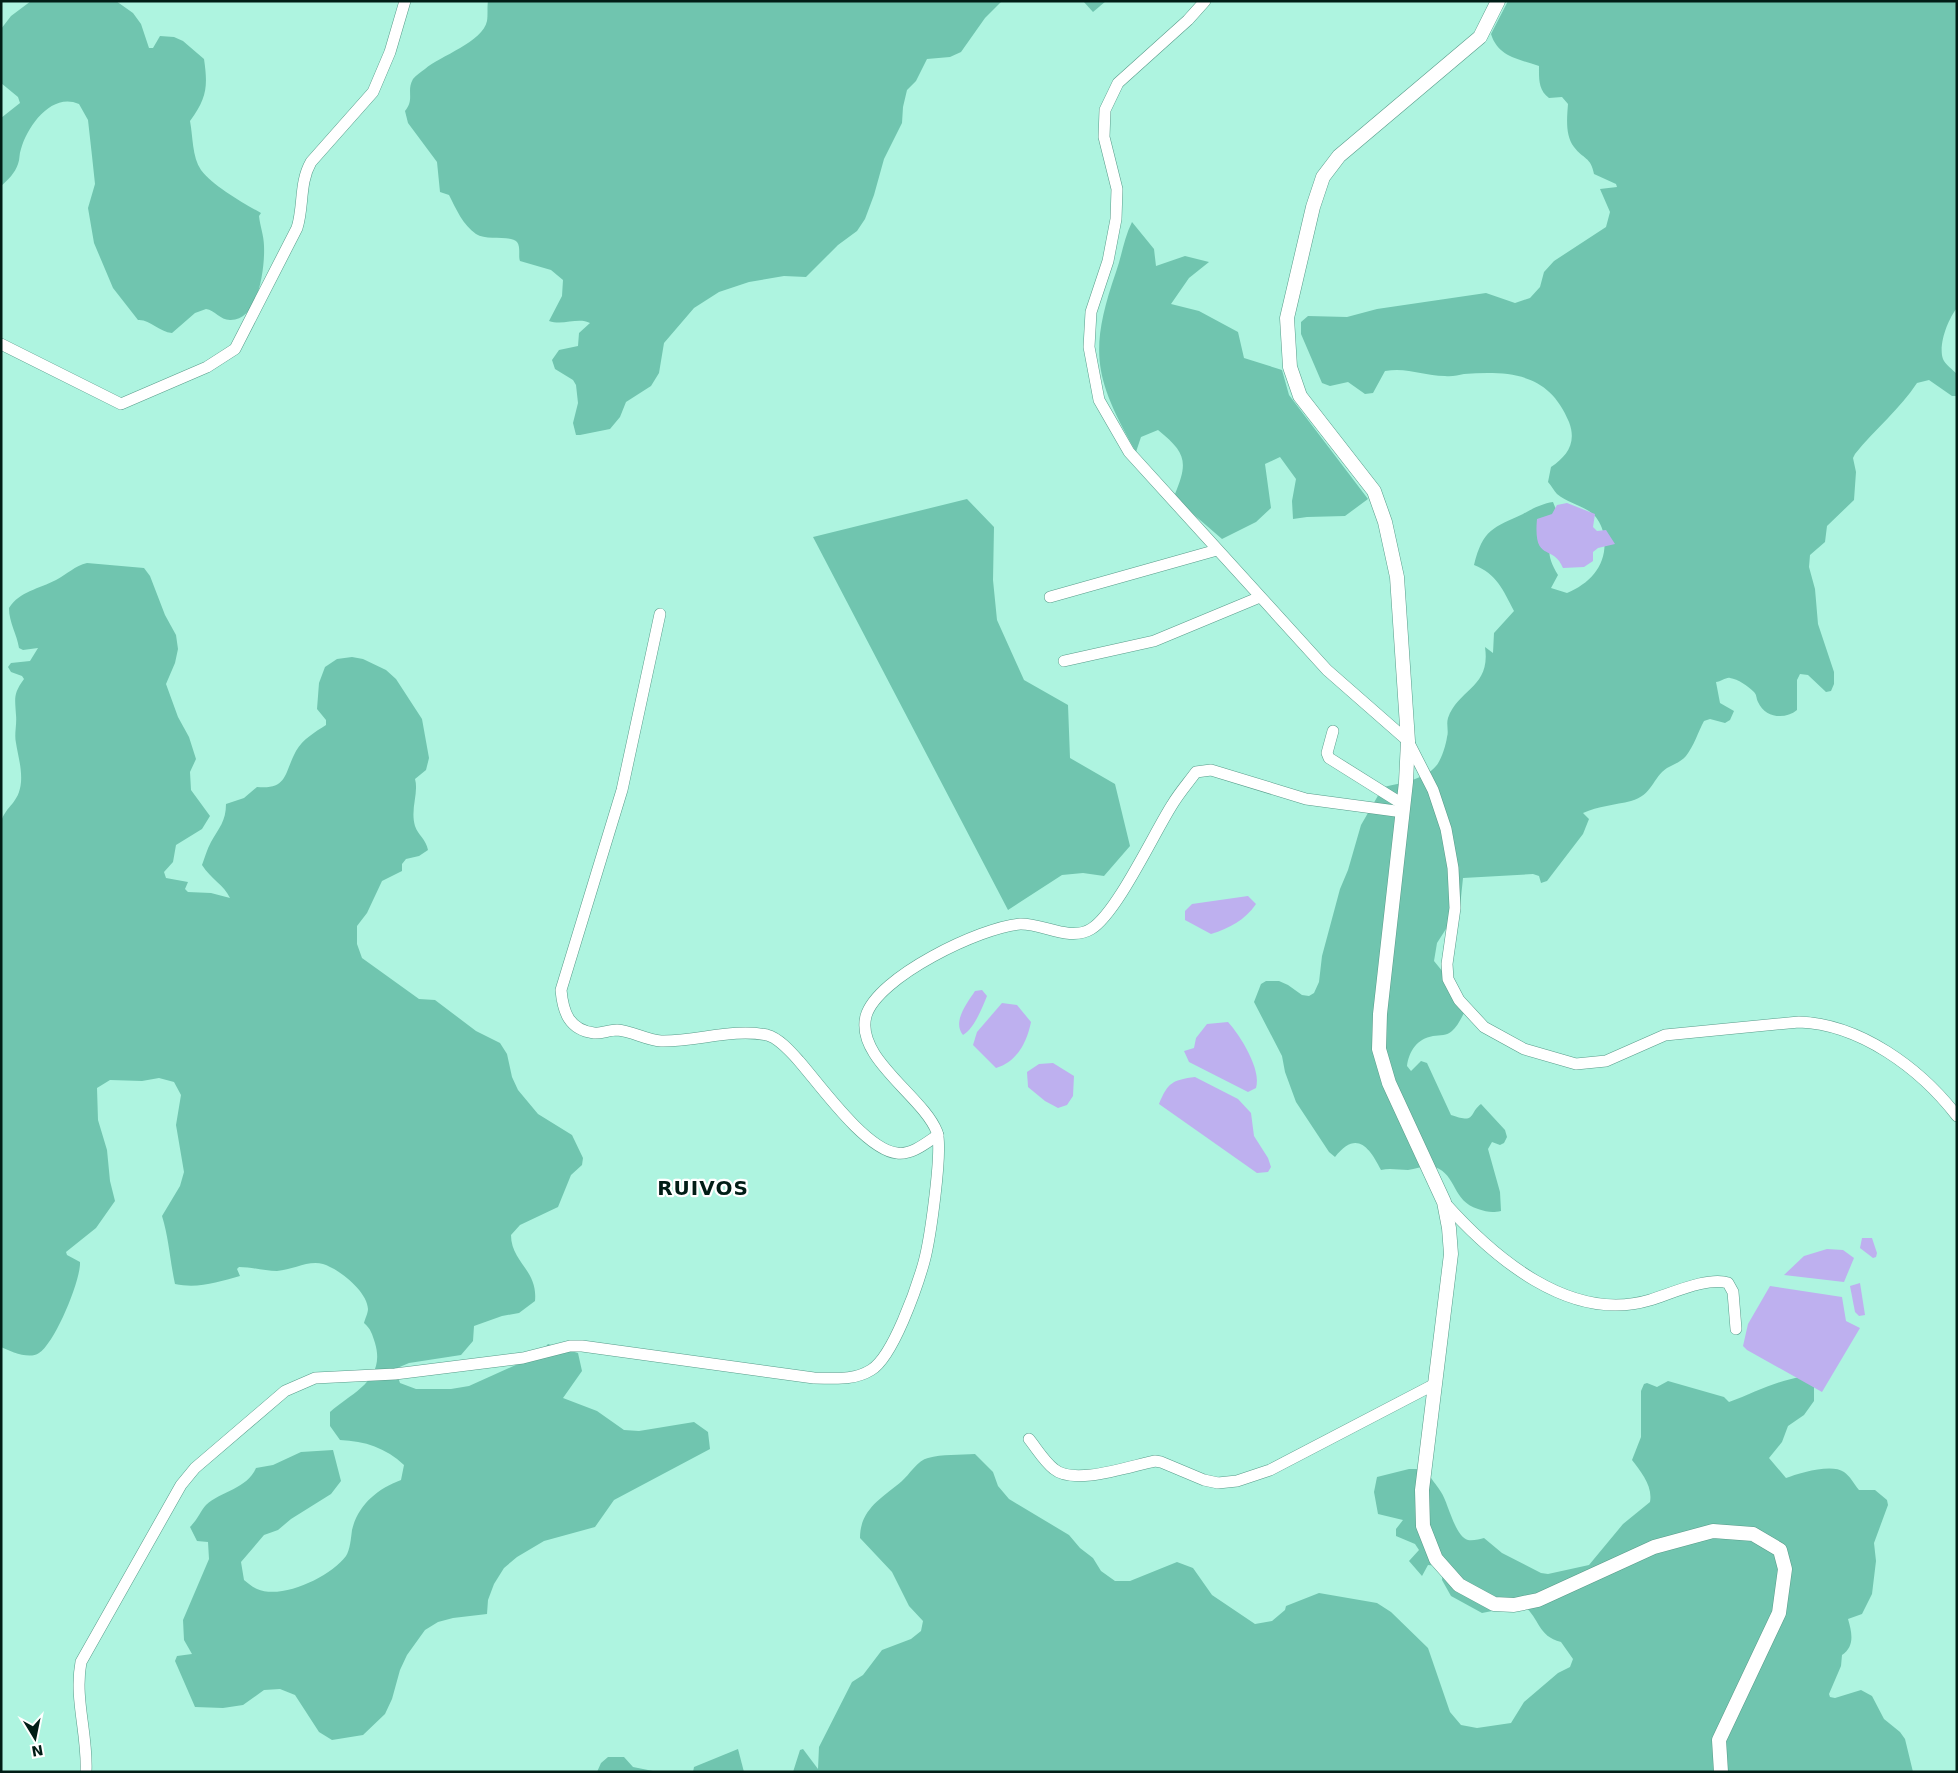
<svg xmlns="http://www.w3.org/2000/svg" width="1958" height="1773" font-family="'DejaVu Sans',sans-serif">
	<style>
		.forest { fill: #70c5af }
		.water { fill: #beb0ef }
		.lines { fill: none; stroke-linecap: round; stroke-linejoin: round }
		.minor-casing { stroke: #589c8a; stroke-width: 12 }
		.tertiary-casing { stroke: #589c8a; stroke-width: 15 }
		.minor { stroke: #fff; stroke-width: 11 }
		.tertiary { stroke: #fff; stroke-width: 14 }
		.labels { text-anchor: middle; stroke-width: 4.5; stroke-linejoin: round; paint-order: stroke }
		.district-label { font-size: 20px; font-weight: bold; letter-spacing: 1px; fill: #011d16; stroke: #fff }
	</style>
	<rect width="100%" height="100%" fill="#aef4e0"/>
	<g class="forest">
		<path d="M 31,1 L 116,1 L 133,13 L 141,24 L 149,48 L 153,48 L 160,36 L 174,37 L 183,41 L 204,59 C 208,86 207,98 190,121 C 193,136 192,157 201,170 C 213,186 243,203 261,213 L 259,216 C 260,226 264,236 264,246 C 265,267 259,321 230,320 C 220,320 215,310 206,309 L 195,313 L 172,333 C 159,332 150,319 138,320 L 113,288 L 94,243 L 88,208 L 95,184 L 92,156 L 88,120 L 79,104 C 52,92 28,125 21,149 C 19,154 20,159 18,164 C 15,173 8,180 1,186 L 1,118 L 20,103 L 18,97 L 1,83 L 1,29 L 11,16 Z"/>
		<path d="M 488,1 L 1002,1 L 985,18 L 961,52 L 950,57 L 927,59 L 916,81 L 907,90 L 903,107 L 902,123 L 884,159 L 874,195 L 865,219 L 857,231 L 838,245 L 806,277 L 784,276 L 749,282 L 719,292 L 694,308 L 664,343 L 659,373 L 651,386 L 626,402 L 620,417 L 610,429 L 580,435 L 576,435 L 573,423 L 578,403 L 576,385 L 573,380 L 555,369 L 552,360 L 559,350 L 578,346 L 579,333 L 590,323 C 578,317 563,326 549,321 L 562,296 L 563,280 L 551,270 L 520,261 C 518,256 521,247 517,242 C 512,235 487,241 476,234 C 463,225 456,209 449,195 L 440,192 L 437,162 L 408,123 L 405,111 C 415,99 406,91 413,79 C 416,75 421,72 425,69 C 440,56 483,42 487,21 C 488,15 487,7 488,1 Z"/>
		<path d="M 1083,1 L 1106,1 L 1093,12 Z"/>
		<path d="M 1508,1 L 1957,1 L 1957,308 C 1948,319 1938,345 1943,359 C 1945,364 1953,370 1957,374 L 1957,396 L 1952,396 L 1929,380 L 1917,383 C 1900,409 1875,429 1855,454 L 1853,458 L 1856,472 L 1854,500 L 1827,526 L 1825,542 L 1810,555 L 1809,567 L 1815,589 L 1818,624 L 1834,672 L 1834,684 L 1831,691 L 1826,692 L 1808,675 L 1800,674 L 1797,680 L 1797,710 C 1785,720 1765,718 1758,702 C 1756,698 1757,695 1754,692 C 1748,686 1738,679 1730,678 C 1726,677 1721,682 1716,682 L 1720,703 L 1734,711 L 1730,720 L 1725,723 L 1710,719 L 1704,721 C 1698,732 1694,746 1686,756 C 1681,762 1674,764 1667,768 C 1652,778 1653,795 1631,801 C 1615,805 1598,806 1583,813 L 1589,819 L 1583,834 L 1547,881 L 1541,883 L 1539,876 L 1533,874 L 1463,878 L 1460,907 L 1437,943 L 1434,961 L 1469,1004 C 1464,1012 1459,1025 1452,1031 C 1447,1036 1440,1035 1433,1036 C 1417,1039 1409,1051 1407,1066 L 1411,1071 L 1421,1061 L 1427,1063 L 1451,1115 C 1477,1124 1468,1114 1481,1104 L 1505,1130 L 1507,1137 L 1504,1143 L 1500,1145 L 1492,1142 L 1488,1149 L 1500,1192 L 1501,1211 C 1492,1213 1487,1212 1478,1209 C 1452,1201 1457,1175 1435,1167 C 1426,1164 1417,1169 1408,1170 C 1399,1170 1390,1168 1381,1170 C 1369,1146 1356,1130 1335,1157 L 1329,1152 L 1296,1102 L 1285,1072 L 1282,1056 L 1254,1002 L 1261,984 L 1266,981 L 1279,981 L 1288,985 L 1302,995 L 1309,996 L 1314,993 L 1319,982 L 1322,956 L 1340,889 L 1348,870 L 1361,825 L 1383,787 C 1398,784 1426,779 1436,766 C 1441,761 1446,745 1447,737 C 1449,731 1446,725 1448,718 C 1459,688 1491,688 1485,647 L 1493,653 L 1494,633 L 1514,611 C 1503,590 1497,574 1474,565 C 1483,529 1493,528 1523,514 C 1534,508 1541,504 1553,502 L 1559,517 C 1550,542 1543,551 1558,575 L 1551,588 L 1567,593 C 1591,583 1608,564 1604,536 C 1603,529 1599,520 1594,515 C 1583,505 1569,504 1557,494 C 1554,491 1551,485 1548,482 L 1551,467 C 1567,456 1577,443 1569,422 C 1549,373 1511,371 1464,374 C 1458,375 1452,377 1445,376 C 1423,376 1408,367 1385,371 L 1373,393 L 1365,394 L 1348,382 L 1330,386 L 1322,383 L 1301,334 L 1301,322 L 1308,316 L 1347,317 L 1377,309 L 1486,293 L 1515,303 L 1530,298 L 1540,287 L 1544,272 L 1554,261 L 1606,227 L 1610,212 L 1600,189 L 1617,187 L 1616,184 L 1594,174 C 1591,157 1583,159 1574,147 C 1565,135 1567,118 1568,104 L 1562,97 L 1549,98 C 1538,90 1539,78 1539,66 C 1519,59 1498,57 1491,34 Z"/>
		<path d="M 1132,222 L 1154,249 L 1156,266 L 1185,256 L 1209,262 L 1189,278 L 1171,304 L 1199,311 L 1238,332 L 1244,358 L 1282,370 L 1289,395 L 1368,499 L 1345,516 L 1307,517 L 1293,519 L 1292,501 L 1296,479 L 1280,457 L 1265,464 L 1271,508 L 1256,522 L 1222,539 L 1185,507 L 1175,494 C 1189,461 1185,452 1158,430 L 1141,437 L 1136,452 C 1095,379 1088,353 1116,272 C 1122,255 1124,238 1132,222 Z"/>
		<path d="M 967,499 L 994,527 L 993,580 L 997,620 L 1024,680 L 1068,705 L 1070,758 L 1115,784 L 1130,846 L 1104,876 L 1083,873 L 1062,875 L 1008,910 L 813,537 Z"/>
		<path d="M 87,563 L 144,568 L 150,576 L 165,615 L 176,635 L 178,649 L 175,663 L 166,684 L 178,717 L 189,737 L 196,759 L 190,772 L 191,790 L 210,816 L 202,829 L 176,845 L 173,862 L 164,872 L 166,878 L 188,882 L 185,889 L 188,892 L 211,893 L 230,898 C 224,885 211,879 202,865 C 205,857 207,849 211,842 C 219,828 226,821 226,804 L 244,798 L 257,787 C 288,790 284,773 296,751 C 303,739 315,732 326,725 L 326,720 L 317,709 L 319,683 L 325,667 L 337,659 L 352,657 L 363,659 L 386,670 L 396,679 L 422,719 L 429,758 L 426,770 L 415,779 C 419,793 410,809 415,826 C 418,835 426,839 428,850 L 419,856 L 406,859 L 402,864 L 402,871 L 382,881 L 367,913 L 357,926 L 357,944 L 362,958 L 419,999 L 435,1000 L 476,1031 L 500,1043 L 507,1054 L 512,1077 L 518,1090 L 538,1114 L 572,1135 L 583,1158 L 582,1165 L 571,1175 L 558,1207 L 520,1225 L 511,1235 C 511,1262 538,1270 535,1301 L 519,1313 L 502,1316 L 474,1326 L 473,1341 L 461,1355 L 409,1363 L 395,1369 L 400,1383 L 416,1389 L 451,1389 L 469,1386 L 538,1355 L 548,1344 L 578,1353 L 582,1371 L 563,1398 L 597,1411 L 624,1430 L 639,1431 L 694,1422 L 708,1432 L 710,1449 L 614,1500 L 595,1527 L 544,1541 L 517,1557 L 504,1568 L 494,1584 L 488,1600 L 487,1614 L 453,1618 L 438,1622 L 425,1630 L 407,1655 L 400,1670 L 392,1699 L 385,1714 L 363,1735 L 332,1740 L 319,1732 L 295,1695 L 280,1689 L 264,1690 L 243,1705 L 223,1708 L 195,1707 L 175,1661 L 177,1656 L 192,1654 L 184,1640 L 183,1620 L 209,1559 L 208,1542 L 197,1541 L 190,1527 C 198,1519 201,1510 206,1505 C 221,1491 247,1489 256,1468 L 273,1465 L 301,1452 L 333,1450 L 341,1481 L 331,1494 L 291,1519 L 278,1530 L 264,1535 L 241,1562 L 244,1580 C 248,1583 252,1587 257,1589 C 282,1600 330,1577 346,1556 C 350,1550 351,1538 352,1530 C 358,1505 377,1489 401,1480 L 404,1465 C 386,1448 365,1441 340,1440 L 330,1426 L 330,1412 C 353,1392 386,1380 375,1343 C 372,1334 371,1329 364,1323 C 365,1319 368,1313 368,1309 C 367,1291 339,1269 323,1264 C 308,1260 293,1270 277,1271 C 265,1271 252,1267 239,1267 L 237,1269 L 240,1276 C 218,1282 198,1289 175,1284 C 170,1261 169,1239 162,1216 L 180,1186 L 184,1172 L 176,1125 L 181,1095 L 174,1082 L 159,1078 L 142,1081 L 110,1080 L 97,1088 L 98,1120 L 107,1150 L 110,1181 L 115,1201 L 96,1228 L 66,1252 L 67,1255 L 80,1262 C 81,1280 55,1343 39,1353 C 29,1360 10,1351 1,1347 L 1,822 C 6,805 19,804 21,782 C 22,768 18,756 16,743 C 14,734 17,725 16,715 C 15,698 13,694 24,679 L 22,676 L 11,672 L 8,667 L 11,663 L 30,661 L 38,648 L 23,650 L 19,648 C 17,634 9,623 9,608 C 20,591 39,589 56,580 C 67,574 75,566 87,563 Z"/>
		<path d="M 1801,1377 L 1814,1387 L 1814,1401 L 1804,1415 L 1788,1426 L 1782,1442 L 1769,1458 L 1786,1478 C 1799,1473 1832,1463 1844,1472 C 1850,1476 1854,1484 1859,1490 L 1875,1490 L 1887,1500 L 1888,1505 L 1874,1543 L 1876,1561 L 1872,1594 L 1862,1614 L 1848,1619 C 1852,1633 1855,1646 1842,1655 L 1841,1666 L 1829,1694 L 1830,1697 L 1835,1698 L 1861,1690 L 1872,1696 L 1884,1719 L 1900,1732 L 1905,1739 L 1913,1772 L 793,1772 L 800,1750 L 803,1749 L 818,1769 L 819,1747 L 852,1682 L 863,1675 L 882,1650 L 911,1639 L 921,1631 L 923,1621 L 909,1606 L 892,1572 L 860,1538 C 860,1509 882,1498 902,1481 C 909,1475 918,1460 928,1458 C 942,1454 960,1455 975,1454 L 993,1472 L 998,1486 L 1009,1499 L 1069,1535 L 1080,1548 L 1093,1558 L 1101,1571 L 1115,1581 L 1130,1581 L 1177,1562 L 1193,1568 L 1212,1595 L 1255,1624 L 1272,1621 L 1285,1610 L 1286,1606 L 1319,1593 L 1377,1603 L 1391,1612 L 1428,1648 L 1450,1712 L 1461,1725 L 1477,1728 L 1511,1723 L 1524,1702 L 1558,1673 L 1570,1667 L 1573,1659 L 1561,1642 C 1537,1636 1540,1618 1523,1605 L 1482,1613 L 1451,1596 L 1442,1580 L 1443,1569 L 1440,1566 L 1428,1565 L 1422,1576 L 1409,1561 L 1419,1550 L 1415,1544 L 1396,1536 L 1396,1529 L 1403,1520 L 1378,1514 L 1374,1492 L 1377,1477 L 1409,1469 L 1426,1469 C 1430,1478 1436,1484 1441,1492 C 1448,1502 1455,1537 1468,1540 C 1473,1541 1480,1539 1484,1538 L 1502,1553 L 1541,1573 L 1548,1574 L 1589,1565 L 1623,1524 L 1650,1502 C 1653,1486 1641,1472 1632,1460 L 1641,1437 L 1641,1391 L 1644,1384 L 1647,1383 L 1657,1387 L 1668,1381 L 1724,1397 L 1729,1402 C 1754,1393 1775,1381 1801,1377 Z"/>
		<path d="M 738,1749 L 744,1772 L 693,1772 L 694,1767 Z"/>
		<path d="M 608,1757 L 624,1757 L 633,1767 L 658,1772 L 597,1772 L 601,1763 Z"/>
	</g>
	<g class="water">
		<path d="M 1567,503 L 1595,514 L 1593,527 L 1597,531 L 1606,530 L 1615,544 L 1598,548 L 1593,552 L 1593,561 L 1584,567 L 1563,568 C 1553,543 1533,564 1537,519 L 1552,514 L 1557,505 Z"/>
		<path d="M 1248,896 L 1256,904 C 1245,920 1230,928 1211,934 L 1185,920 L 1185,911 L 1192,904 Z"/>
		<path d="M 982,990 L 987,996 C 982,1008 974,1029 963,1035 C 952,1022 967,1003 975,991 Z"/>
		<path d="M 1002,1003 L 1017,1005 L 1031,1022 C 1027,1042 1017,1062 996,1068 L 973,1045 L 977,1032 Z"/>
		<path d="M 1228,1022 C 1240,1035 1262,1070 1256,1088 L 1248,1092 L 1189,1062 L 1184,1051 L 1194,1048 L 1196,1038 L 1207,1024 Z"/>
		<path d="M 1053,1063 L 1074,1076 L 1073,1096 L 1067,1105 L 1058,1108 L 1045,1101 L 1028,1087 L 1027,1072 L 1039,1064 Z"/>
		<path d="M 1195,1077 L 1238,1099 L 1251,1113 L 1254,1136 L 1268,1158 L 1271,1167 L 1268,1172 L 1257,1173 L 1159,1104 C 1168,1082 1173,1080 1195,1077 Z"/>
		<path d="M 1862,1238 L 1872,1238 L 1877,1253 L 1876,1257 L 1873,1258 L 1860,1248 Z"/>
		<path d="M 1827,1249 L 1843,1250 L 1854,1258 L 1844,1282 L 1784,1275 L 1804,1256 Z"/>
		<path d="M 1860,1283 L 1865,1315 L 1859,1316 L 1855,1312 L 1850,1286 Z"/>
		<path d="M 1770,1286 L 1842,1297 L 1846,1321 L 1860,1328 L 1822,1392 L 1747,1350 L 1743,1346 L 1748,1324 Z"/>
	</g>
	<g class="lines">
		<g class="minor-casing">
			<g id="minor">
				<path d="M 1205,1 L 1188,20 L 1118,83 L 1105,110 L 1104,137 L 1117,189 L 1116,219 L 1108,261 L 1091,312 L 1089,347 L 1099,400 L 1129,452 L 1327,670 L 1408,741 L 1433,790 L 1446,829 L 1453,868 L 1455,908 L 1447,964 L 1448,979 L 1459,1000 L 1484,1027 L 1524,1049 L 1576,1064 L 1606,1061 L 1665,1035 L 1799,1022 C 1860,1024 1920,1068 1957,1116"/>
				<path d="M 1,344 L 121,404 L 207,367 L 235,349 L 297,228 C 304,206 299,183 311,162 L 373,92 L 390,52 L 405,1"/>
				<path d="M 1050,597 L 1217,550"/>
				<path d="M 660,614 L 622,790 L 561,990 C 563,1012 569,1030 594,1033 C 601,1034 609,1030 617,1030 C 632,1031 646,1040 661,1041 C 696,1042 732,1028 767,1035 C 779,1038 791,1052 799,1061 C 820,1085 866,1150 897,1153 C 912,1155 926,1143 938,1135"/>
				<path d="M 1064,661 L 1154,641 L 1260,597"/>
				<path d="M 1333,731 L 1327,753 L 1329,758 L 1404,805"/>
				<path d="M 1444,1202 C 1493,1257 1570,1324 1650,1300 C 1670,1294 1709,1276 1728,1283 L 1733,1292 L 1736,1329"/>
				<path d="M 1029,1439 C 1037,1449 1044,1461 1054,1469 C 1074,1486 1130,1466 1155,1461 L 1161,1462 L 1204,1480 L 1218,1483 L 1237,1481 L 1270,1470 L 1435,1384"/>
				<path d="M 86,1772 C 88,1735 74,1699 81,1662 L 181,1485 L 195,1468 L 285,1391 L 315,1378 L 395,1374 L 523,1358 L 570,1346 L 582,1346 L 814,1378 C 834,1378 853,1381 871,1370 C 893,1357 917,1287 924,1262 C 930,1240 943,1150 937,1132 C 923,1096 855,1058 866,1016 C 877,977 981,927 1020,924 C 1042,923 1070,942 1091,929 C 1117,913 1154,833 1172,805 C 1179,793 1188,783 1196,772 L 1211,770 L 1306,799 L 1403,812"/>
			</g>
		</g>
		<g class="tertiary-casing">
			<path id="tertiary" d="M 1498,1 L 1480,37 L 1339,156 L 1323,177 L 1313,207 L 1287,318 L 1290,367 L 1300,396 L 1374,491 L 1385,522 L 1397,577 L 1408,741 L 1406,782 L 1380,1014 L 1379,1049 L 1389,1083 L 1444,1202 L 1449,1228 L 1451,1254 L 1422,1490 L 1423,1526 L 1436,1559 L 1459,1585 L 1494,1604 L 1514,1605 L 1538,1600 L 1654,1547 L 1713,1531 L 1753,1534 L 1780,1550 L 1785,1569 L 1779,1613 L 1719,1740 L 1721,1772"/>
		</g>
		<use href="#minor" class="minor"/>
		<use href="#tertiary" class="tertiary"/>
	</g>
	<g class="labels">
		<g class="district-label">
			<text x="703" y="1195">RUIVOS</text>
		</g>
	</g>
	<rect width="1958" height="1773" fill="none" stroke="#011d16" stroke-width="5"/>
	<g transform="translate(35 1738) rotate(170)" stroke="#ffffff" stroke-width="4" paint-order="stroke">
	<path d="M0-4L9 19L0 12L-9 19Z" fill="#011d16"/>
	<text y="-8" font-size="14" font-weight="bold" text-anchor="middle" fill="#011d16">N</text>
	</g>
</svg>
